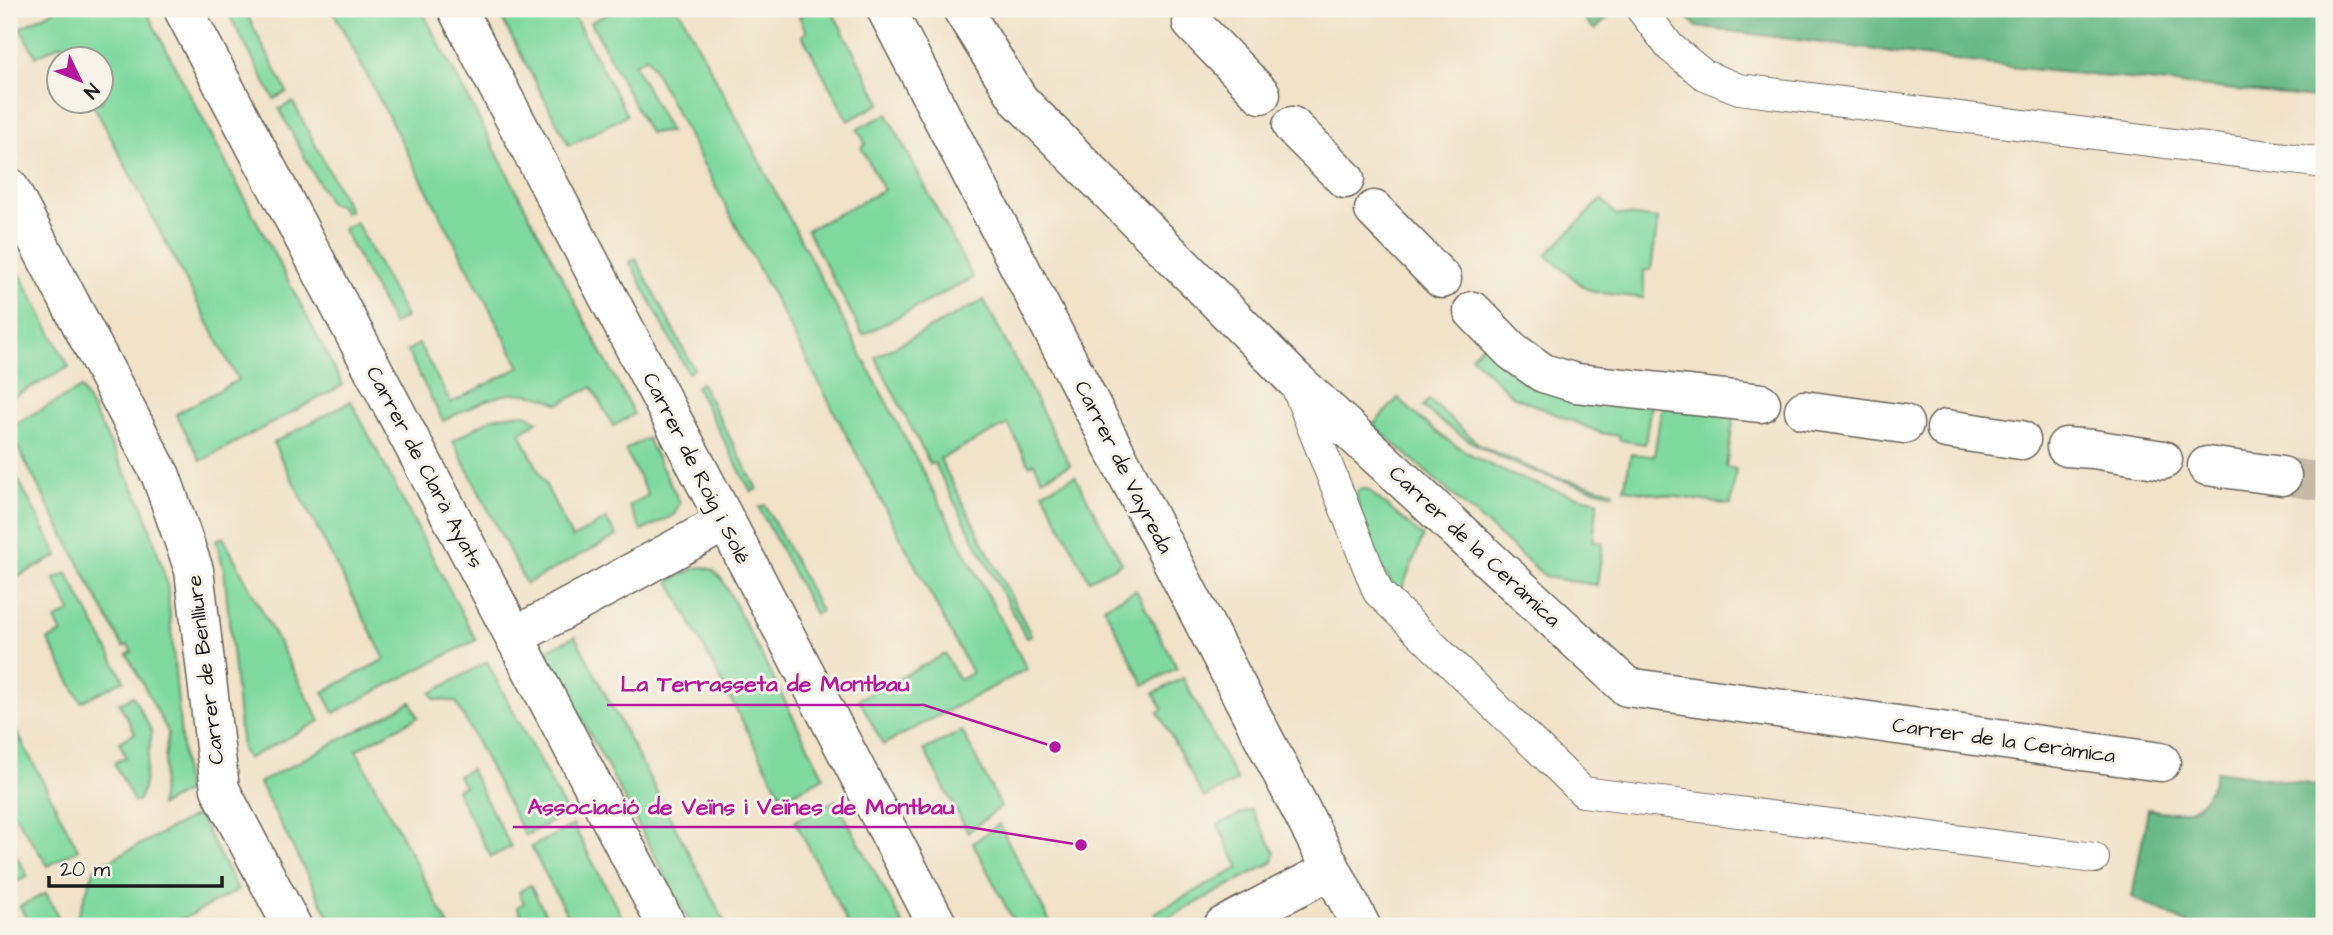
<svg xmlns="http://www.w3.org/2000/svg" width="2333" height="935" font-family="'Architects Daughter',sans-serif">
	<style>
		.green { fill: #7fd99f; stroke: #4e7a5e; stroke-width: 2 }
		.forest { fill: #67b986; stroke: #426a51; stroke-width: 2 }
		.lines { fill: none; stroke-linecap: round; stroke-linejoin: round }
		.minor-tunnel { stroke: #c6baa6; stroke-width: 38; stroke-dasharray: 38 19; stroke-linecap: butt }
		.service-casing { stroke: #676158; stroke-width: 32 }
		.minor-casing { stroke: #676158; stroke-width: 41 }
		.service { stroke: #fff; stroke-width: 30 }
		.minor { stroke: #fff; stroke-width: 38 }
		.labels { text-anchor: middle; stroke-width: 6; stroke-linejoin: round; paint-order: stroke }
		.street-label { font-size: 21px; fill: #1c1c1c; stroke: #f7f3e8 }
		.leader { fill: none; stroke: #b5179e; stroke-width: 2.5 }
		.callout-dot { fill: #b5179e; stroke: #f7f3e8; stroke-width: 2.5 }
		.callout-label { font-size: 23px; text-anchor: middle; font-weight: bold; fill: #b5179e; stroke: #f7f3e8; stroke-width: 6; stroke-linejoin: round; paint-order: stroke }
	</style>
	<rect width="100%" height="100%" fill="#f7f3e8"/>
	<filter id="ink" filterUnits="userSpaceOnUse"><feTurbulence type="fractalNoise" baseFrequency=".0143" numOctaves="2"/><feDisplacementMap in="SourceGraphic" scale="14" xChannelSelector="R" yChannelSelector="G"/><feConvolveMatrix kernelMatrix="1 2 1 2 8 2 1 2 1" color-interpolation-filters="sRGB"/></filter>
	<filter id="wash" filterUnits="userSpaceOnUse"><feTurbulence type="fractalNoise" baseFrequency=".00686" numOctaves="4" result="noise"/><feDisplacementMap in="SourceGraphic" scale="28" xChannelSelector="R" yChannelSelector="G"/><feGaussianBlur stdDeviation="1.57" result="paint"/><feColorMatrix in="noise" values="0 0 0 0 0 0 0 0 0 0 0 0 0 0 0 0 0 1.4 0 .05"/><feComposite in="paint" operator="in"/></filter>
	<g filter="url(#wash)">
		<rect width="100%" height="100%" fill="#f1e2c8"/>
		<g class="green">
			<path d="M 57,9 L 145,9 L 343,385 L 201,461 L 176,414 L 238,380 L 92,102 L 102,102 L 102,60 L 70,59 L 61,44 L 36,57 L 20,28 Z"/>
			<path d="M 226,9 L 244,9 L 287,92 L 274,99 Z"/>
			<path d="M 332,9 L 421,9 L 634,414 L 613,426 L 592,387 L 559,404 C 514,381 485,400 443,421 L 407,351 L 419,344 L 451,403 L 520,367 Z"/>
			<path d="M 497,9 L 570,9 L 627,115 L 569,146 Z"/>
			<path d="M 617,9 L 679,9 L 1027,669 L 883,745 L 859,699 L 945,654 L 959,680 L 972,673 L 647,57 L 634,64 L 670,132 L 649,133 L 591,22 Z"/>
			<path d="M 815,9 L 831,9 L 881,103 L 848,121 L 802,35 L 807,32 L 799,17 Z"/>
			<path d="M 293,102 L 350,211 L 344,213 L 340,206 L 329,203 L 279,109 Z"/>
			<path d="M 887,114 L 973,278 L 863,335 L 807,230 L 884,190 L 861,147 L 866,144 L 857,129 Z"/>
			<path d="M 1602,199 L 1617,216 L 1619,214 L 1658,219 L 1651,270 L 1644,270 L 1644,298 L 1594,292 L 1585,288 L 1546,255 Z"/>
			<path d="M 356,222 L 406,317 L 393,324 L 343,229 Z"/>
			<path d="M 9,253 L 69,367 L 9,399 Z"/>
			<path d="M 636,259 L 694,369 L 688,373 L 630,262 Z"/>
			<path d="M 984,300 L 1070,465 L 1042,479 L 1034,463 L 1029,465 L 1008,424 L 940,459 L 1031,635 L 1026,638 L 934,463 L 930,464 L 875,357 Z"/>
			<path d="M 1484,343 L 1651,403 L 1645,444 L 1619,440 L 1619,436 L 1601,433 L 1512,396 L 1471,356 Z"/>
			<path d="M 701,383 L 757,489 L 751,492 L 696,387 Z"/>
			<path d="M 81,388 L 144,508 L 167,583 L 186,792 L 160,806 L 168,732 L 127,654 L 132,652 L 128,645 L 123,647 L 9,431 L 9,427 Z"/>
			<path d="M 1398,398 C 1456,456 1518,484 1598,501 L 1593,540 L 1603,543 L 1597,585 L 1546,577 L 1373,425 Z"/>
			<path d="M 1429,400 L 1481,446 L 1547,475 L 1613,491 L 1613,494 C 1536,476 1484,458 1423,407 Z"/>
			<path d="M 351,401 L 476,640 L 334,713 L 323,692 L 385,659 L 273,443 Z"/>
			<path d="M 1662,405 L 1734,416 L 1726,467 L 1736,469 L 1731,505 L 1624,489 L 1631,454 L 1654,456 Z"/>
			<path d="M 515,414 L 526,414 L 538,421 L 520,433 L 572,538 L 606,519 L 617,536 L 526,584 L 453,441 L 492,418 Z"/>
			<path d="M 647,438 L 680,503 L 674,515 L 642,531 L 629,506 L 648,495 L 625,450 Z"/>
			<path d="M 9,462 L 58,556 L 15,578 L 9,566 Z"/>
			<path d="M 1075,476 L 1122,563 L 1089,580 L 1043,492 Z"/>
			<path d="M 1359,489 L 1367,489 L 1423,537 L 1400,593 L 1376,561 L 1356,495 Z"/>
			<path d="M 765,505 L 821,611 L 815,614 L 759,508 Z"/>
			<path d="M 223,537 L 320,721 L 247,759 L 242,749 L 224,570 L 216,540 Z"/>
			<path d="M 704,567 L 713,570 L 722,579 L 824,777 L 783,799 L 669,581 L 696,568 Z"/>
			<path d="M 67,573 L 124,680 L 81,702 L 48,640 L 62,633 L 55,620 L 71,611 L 54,579 Z"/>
			<path d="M 1136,590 L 1177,668 L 1144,685 L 1104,607 Z"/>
			<path d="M 575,636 L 727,926 L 692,926 L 549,657 L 548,650 Z"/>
			<path d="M 487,662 L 567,813 L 525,836 L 456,702 L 434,699 L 431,693 Z"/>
			<path d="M 1183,678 L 1237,781 L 1204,798 L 1158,712 L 1163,709 L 1154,693 Z"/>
			<path d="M 133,696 L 152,732 L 143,789 L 139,800 L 134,802 L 114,763 L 126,757 L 119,742 L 135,733 L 119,703 Z"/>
			<path d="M 411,702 L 418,717 L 356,750 L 449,926 L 334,926 L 259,783 Z"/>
			<path d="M 9,717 L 78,849 L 48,866 L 9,806 Z"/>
			<path d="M 962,731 L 1001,807 L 968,832 L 924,750 Z"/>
			<path d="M 470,769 L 511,847 L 491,857 L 456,790 L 464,786 L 458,776 Z"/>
			<path d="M 836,800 L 904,926 L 849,926 L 795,821 Z"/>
			<path d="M 1251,809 L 1275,852 L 1273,862 L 1159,923 L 1154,913 L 1239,868 L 1218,825 Z"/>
			<path d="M 198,814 L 238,890 L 170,926 L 79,926 L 76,920 L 95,868 Z"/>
			<path d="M 999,824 L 1052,926 L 1016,926 L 973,843 Z"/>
			<path d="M 573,825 L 627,926 L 573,926 L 531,847 Z"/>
			<path d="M 9,844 L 28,876 L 9,886 Z"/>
			<path d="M 530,885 L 552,926 L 527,926 L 517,907 L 524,903 L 519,892 Z"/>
			<path d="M 46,893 L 63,926 L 30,926 L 20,906 Z"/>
		</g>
		<g class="forest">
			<path d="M 1574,9 L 1616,9 L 1595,30 Z"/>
			<path d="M 1679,9 L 2324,9 L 2324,99 L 2010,67 L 1697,27 Z"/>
			<path d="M 2216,771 L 2324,786 L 2324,926 L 2192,926 L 2132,897 L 2148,809 C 2186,817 2206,812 2216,771 Z"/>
		</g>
	</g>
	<g filter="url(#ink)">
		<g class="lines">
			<path class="minor-tunnel" d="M 2282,476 L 2324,482"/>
			<g class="service-casing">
				<g id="service">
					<path d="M 1641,9 L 1670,47 L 1704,75 L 1739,89 L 2324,163"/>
					<path d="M 1294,381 L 1378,592 L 1583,792 L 2094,858"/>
				</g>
			</g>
			<g class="minor-casing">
				<g id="minor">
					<path d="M 183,9 L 667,926"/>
					<path d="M 457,9 L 938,926"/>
					<path d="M 886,9 L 1361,926"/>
					<path d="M 962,9 L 1019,100 L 1293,378 L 1627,687 L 2161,762"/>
					<path d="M 1192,23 L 1261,94"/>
					<path d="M 1292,126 L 1345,179"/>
					<path d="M 9,187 L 161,476 L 194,570 L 220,789 L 292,926"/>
					<path d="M 1374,210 L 1442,279"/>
					<path d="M 1473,311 L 1512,351 L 1543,373 L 1576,383 L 1761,403"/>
					<path d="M 1804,410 L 1904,424"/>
					<path d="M 1946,429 L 2021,440"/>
					<path d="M 2066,447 L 2093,449 L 2163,460"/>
					<path d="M 2207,466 L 2282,476"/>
					<path d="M 514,637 L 725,522"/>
					<path d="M 1223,926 L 1331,870"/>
				</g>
			</g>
			<use href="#service" class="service"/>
			<use href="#minor" class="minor"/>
		</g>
	</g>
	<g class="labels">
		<g class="street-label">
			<text transform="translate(425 467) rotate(62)" y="7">Carrer de Clarà Ayats</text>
			<text transform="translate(1124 467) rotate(63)" y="7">Carrer de Vayreda</text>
			<text transform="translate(697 468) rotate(63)" y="7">Carrer de Roig i Solé</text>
			<text transform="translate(1475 546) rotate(43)" y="7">Carrer de la Ceràmica</text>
			<text transform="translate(205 670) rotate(-97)" y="7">Carrer de Benlliure</text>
			<text transform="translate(2004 740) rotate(8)" y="7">Carrer de la Ceràmica</text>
		</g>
	</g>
	<path class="leader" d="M1055 747L924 705H607M1081 845L968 827H513"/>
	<g class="callout-dot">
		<circle cx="1055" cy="747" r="7"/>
		<circle cx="1081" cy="845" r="7"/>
	</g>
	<g class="callout-label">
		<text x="765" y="691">La Terrasseta de Montbau</text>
		<text x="741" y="814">Associació de Veïns i Veïnes de Montbau</text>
	</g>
	<rect width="2333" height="935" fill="none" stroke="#f7f3e8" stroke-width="35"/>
	<g transform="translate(80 80) rotate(133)"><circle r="33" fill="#f7f3e8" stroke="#9f9d96" stroke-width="2"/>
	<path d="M0-5L12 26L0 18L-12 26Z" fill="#b5179e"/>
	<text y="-10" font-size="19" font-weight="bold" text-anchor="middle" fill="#1c1c1c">N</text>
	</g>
	<path d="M49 876v10h173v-10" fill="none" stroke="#1c1c1c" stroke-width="3.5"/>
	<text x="60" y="876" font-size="21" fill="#1c1c1c" stroke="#f7f3e8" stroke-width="5" paint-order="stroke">20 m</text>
</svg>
